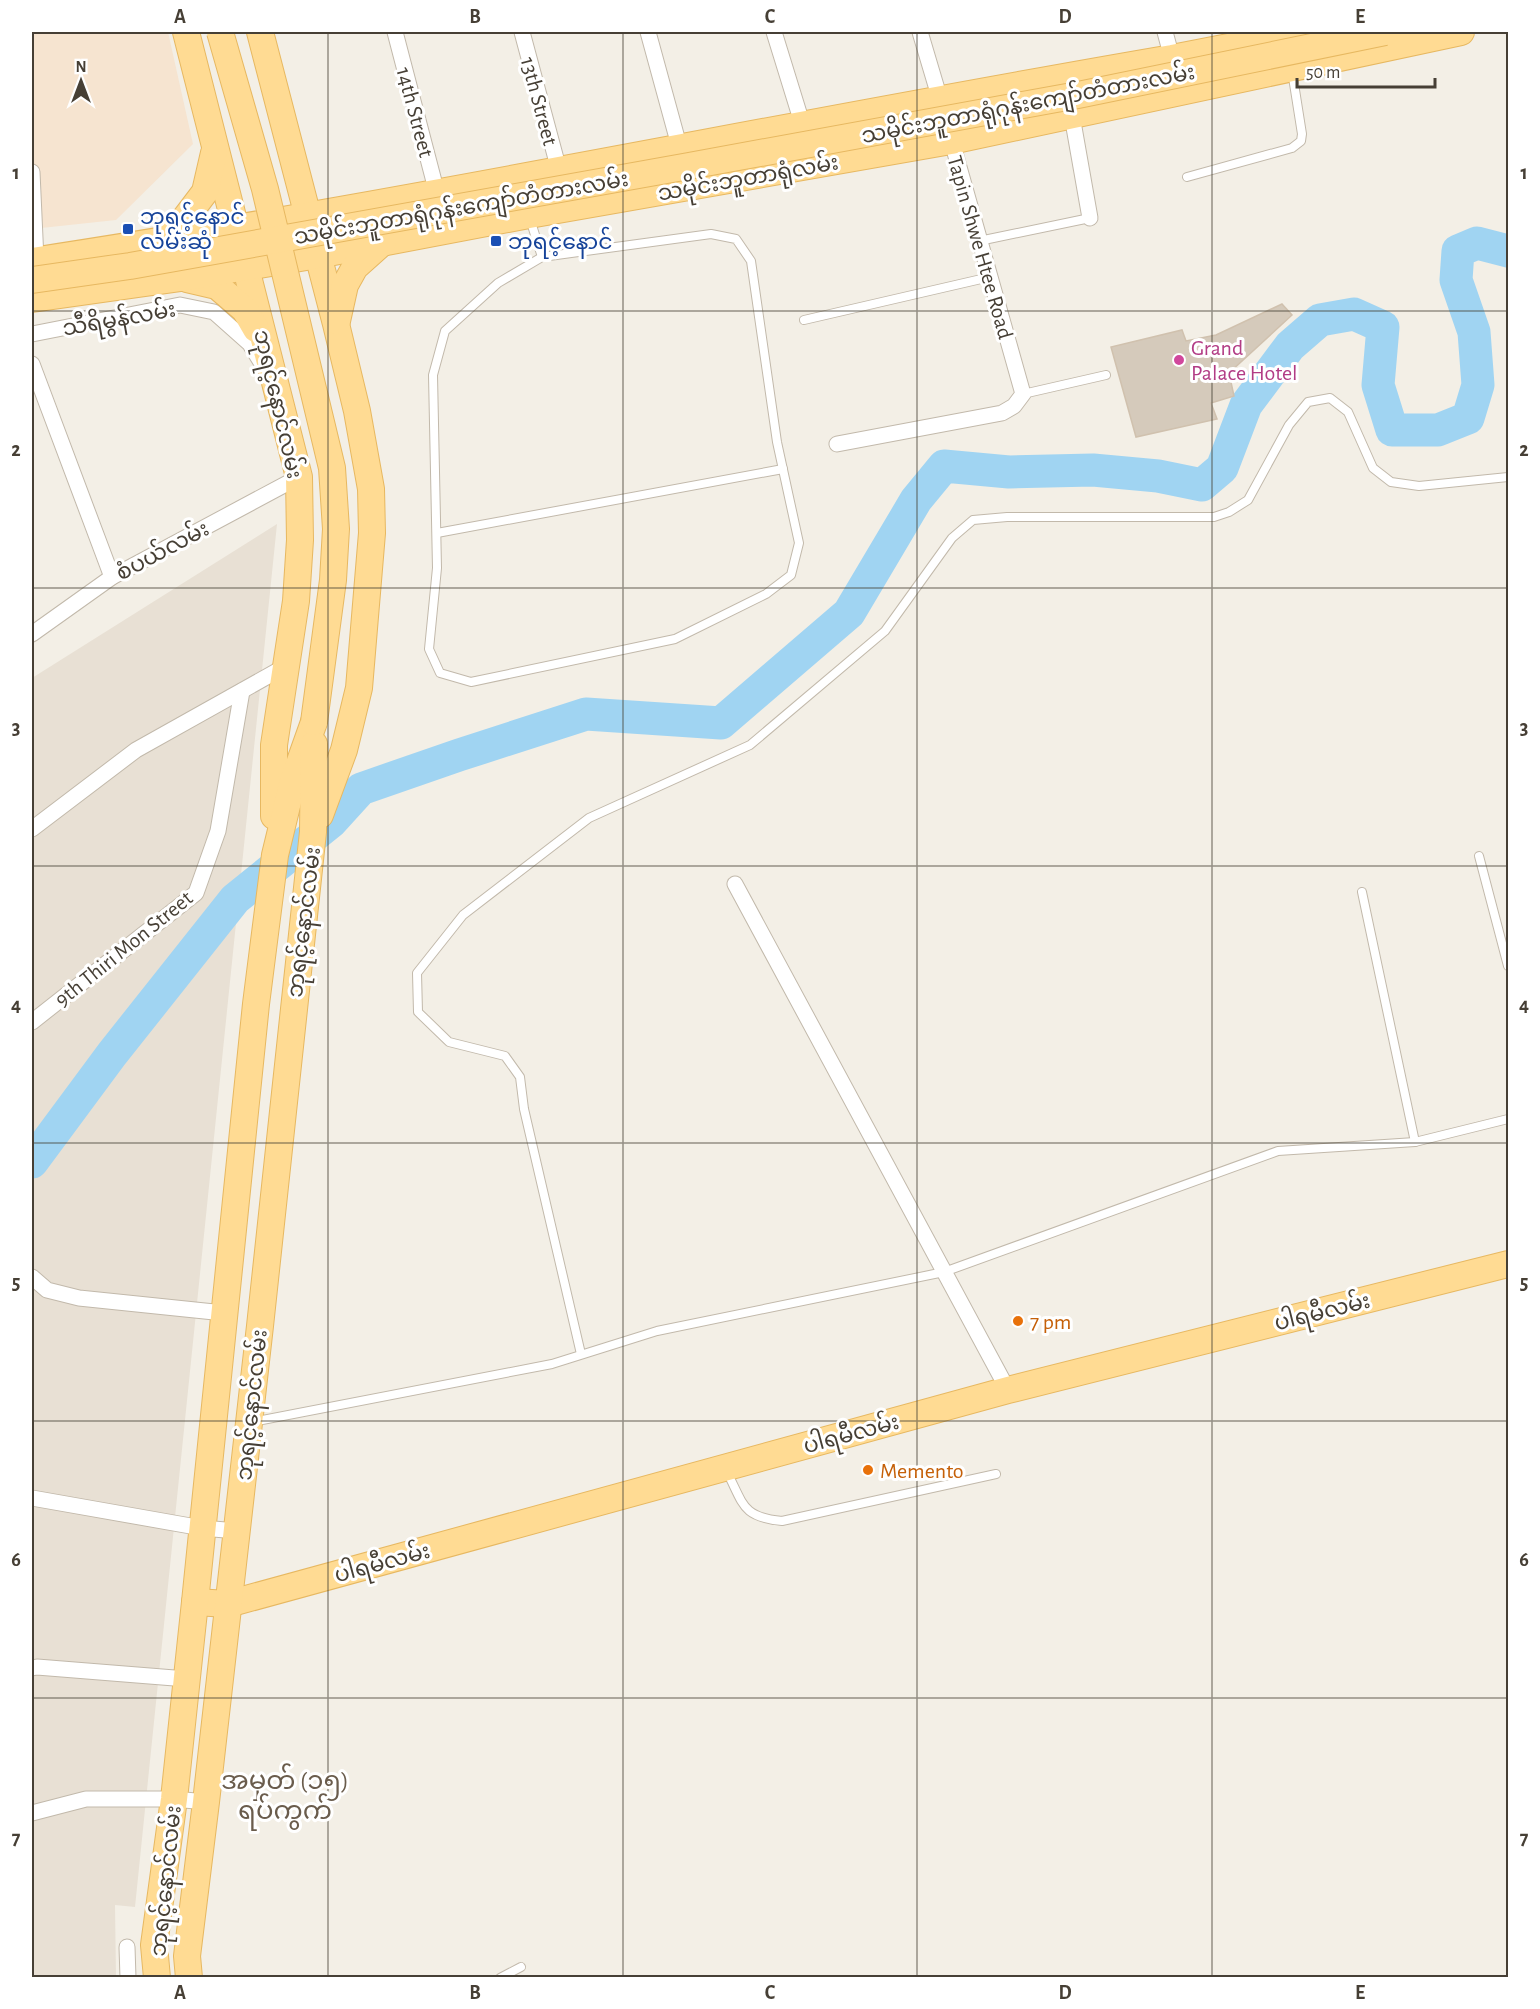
<svg xmlns="http://www.w3.org/2000/svg" width="1540" height="2009" font-family="'Alegreya Sans','Noto Sans Myanmar',sans-serif">
	<style>
		.residential { fill: #e8e0d4 }
		.commercial { fill: #f6e4d0 }
		.lines { fill: none; stroke-linecap: round; stroke-linejoin: round }
		.river { stroke: #a0d4f2; stroke-width: 33 }
		.building { fill: #d5cabb; stroke: #d0c1ae; stroke-width: 1.5 }
		.lane-casing { stroke: #c2b9ab; stroke-width: 10 }
		.street-casing { stroke: #c2b9ab; stroke-width: 17 }
		.primary-casing { stroke: #e7b861; stroke-width: 28 }
		.lane { stroke: #fff; stroke-width: 8 }
		.street { stroke: #fff; stroke-width: 15 }
		.primary { stroke: #ffdb93; stroke-width: 26 }
		.primary-bridge-casing { stroke: #e7b861; stroke-width: 28; stroke-linecap: butt }
		.primary-bridge { stroke: #ffdb93; stroke-width: 26 }
		.grid { fill: none; stroke: #463f35; stroke-width: 1.5; stroke-opacity: 0.55 }
		.transit-dot { fill: #1a4fb4; stroke: #fff; stroke-width: 2 }
		.hotel-dot { fill: #d1479c; stroke: #fff; stroke-width: 2 }
		.food-dot { fill: #e8710a; stroke: #fff; stroke-width: 2 }
		.labels { text-anchor: middle; stroke-width: 6; stroke-linejoin: round; paint-order: stroke }
		.street-label { font-size: 22px; fill: #463f35; stroke: #fff }
		.transit-label { font-size: 22px; fill: #164399; stroke: #fff; text-anchor: start }
		.hotel-label { font-size: 22px; fill: #b23c85; stroke: #fff; text-anchor: start }
		.food-label { font-size: 22px; fill: #c56008; stroke: #fff; text-anchor: start }
		.quarter-label { font-size: 26px; fill: #6a5c4c; stroke: #fff }
		.neatline { fill: none; stroke: #463f35; stroke-width: 2 }
		.grid-label { font-size: 20px; text-anchor: middle; font-weight: bold; fill: #463f35 }
	</style>
	<rect width="100%" height="100%" fill="#f3efe6"/>
	<path class="residential" d="M 277,524 L 135,1907 L 115,1905 L 116,1977 L 32,1978 L 32,678 Z"/>
	<path class="commercial" d="M 32,32 L 168,32 L 193,144 L 116,220 L 32,229 Z"/>
	<g class="lines">
		<path class="river" d="M 32,1162 L 112,1054 L 235,899 L 331,822 L 361,789 L 459,755 L 586,714 L 721,723 L 849,613 L 916,500 L 944,466 L 1009,472 L 1093,470 L 1158,476 L 1202,485 L 1222,468 L 1246,405 L 1290,346 L 1320,320 L 1354,314 L 1383,327 L 1378,385 L 1392,430 L 1438,430 L 1468,418 L 1478,385 L 1474,332 L 1456,280 L 1458,251 L 1477,243 L 1508,251"/>
	</g>
	<path class="building" d="M 1282,304 L 1292,315 L 1229,373 L 1234,396 L 1211,403 L 1217,419 L 1136,437 L 1111,347 L 1182,330 L 1186,341 L 1216,335 Z"/>
	<g class="lines">
		<g class="lane-casing">
			<g id="lane">
				<path d="M 1187,177 L 1292,148 L 1301,141 L 1302,134 L 1292,71"/>
				<path d="M 530,219 L 542,257"/>
				<path d="M 711,234 L 736,239 L 751,261 L 777,442 L 799,543 L 791,575 L 766,594 L 675,639 L 471,682 L 440,673 L 429,649 L 437,568 L 433,375 L 445,331 L 498,283 L 542,257 Z"/>
				<path d="M 979,241 L 1090,218"/>
				<path d="M 804,320 L 990,277"/>
				<path d="M 1023,394 L 1106,375"/>
				<path d="M 437,533 L 783,469"/>
				<path d="M 1479,856 L 1508,966"/>
				<path d="M 1362,892 L 1415,1142"/>
				<path d="M 581,1354 L 524,1109 L 520,1077 L 505,1056 L 449,1042 L 418,1012 L 417,973 L 463,915 L 589,818 L 750,745 L 885,631 L 952,538 L 973,520 L 1007,517 L 1214,517 L 1229,512 L 1248,500 L 1289,425 L 1308,402 L 1330,398 L 1348,412 L 1373,468 L 1391,482 L 1419,486 L 1508,477"/>
				<path d="M 252,1422 L 552,1364 L 657,1331 L 944,1272 L 1278,1151 L 1415,1142 L 1508,1119"/>
				<path d="M 727,1472 C 744,1505 742,1517 782,1521 L 996,1474"/>
				<path d="M 500,1978 L 521,1967"/>
			</g>
		</g>
		<g class="street-casing">
			<g id="street">
				<path d="M 395,32 L 437,193"/>
				<path d="M 522,32 L 559,170"/>
				<path d="M 648,32 L 680,149"/>
				<path d="M 774,32 L 803,126"/>
				<path d="M 920,32 L 942,106"/>
				<path d="M 1165,32 L 1172,58"/>
				<path d="M 1072,116 L 1090,218"/>
				<path d="M 32,172 L 36,260"/>
				<path d="M 32,334 L 180,305 L 214,312 L 250,344 L 264,367"/>
				<path d="M 32,364 L 112,577"/>
				<path d="M 837,444 L 1002,413 L 1014,406 L 1023,394 L 950,135"/>
				<path d="M 32,634 L 112,577 L 299,477"/>
				<path d="M 32,829 L 136,750 L 286,666"/>
				<path d="M 735,884 L 1008,1390"/>
				<path d="M 32,1022 L 196,893 L 218,831 L 242,691"/>
				<path d="M 32,1277 L 47,1290 L 79,1298 L 224,1313"/>
				<path d="M 32,1498 L 202,1528 L 237,1531"/>
				<path d="M 32,1668 L 37,1667 L 187,1679"/>
				<path d="M 32,1813 L 86,1799 L 174,1799 L 206,1802"/>
				<path d="M 127,1947 L 128,1978"/>
			</g>
		</g>
		<g class="primary-casing">
			<g id="primary">
				<path d="M 186,32 L 299,477 L 300,540 L 296,601 L 274,745 L 274,816"/>
				<path d="M 260,32 L 336,324 L 357,411 L 371,489 L 372,533 L 359,688 L 344,750 L 320,815"/>
				<path d="M 160,242 L 183,221 L 205,192 L 214,153"/>
				<path d="M 32,261 C 413,203 791,123 1172,58 L 1306,32"/>
				<path d="M 187,279 L 217,286 L 245,310 L 256,329"/>
				<path d="M 32,299 L 181,278 L 318,255 L 529,215 L 951,141 L 1461,32"/>
				<path d="M 337,321 L 345,285 L 355,267 L 383,242"/>
				<path d="M 195,1602 L 228,1604 L 1008,1390 L 1508,1264"/>
				<path d="M 157,1978 L 154,1945 L 174,1799 L 195,1602 L 256,1004 L 275,855 L 293,781 L 314,722"/>
				<path d="M 189,1978 L 187,1956 L 206,1802 L 260,1326 L 313,832 L 314,744"/>
			</g>
		</g>
		<use href="#lane" class="lane"/>
		<use href="#street" class="street"/>
		<use href="#primary" class="primary"/>
		<g class="primary-bridge-casing">
			<g id="primary-bridge">
				<path d="M 220,32 L 265,189 L 332,468 L 336,529 L 333,580 L 314,722"/>
				<path d="M 32,280 L 130,266 L 689,166 L 1078,95 L 1385,32"/>
			</g>
		</g>
		<use href="#primary-bridge" class="primary-bridge"/>
	</g>
	<path class="grid" d="M 328,32 L 328,1978M 623,32 L 623,1978M 917,32 L 917,1978M 1212,32 L 1212,1978M 32,311 L 1508,311M 32,588 L 1508,588M 32,866 L 1508,866M 32,1143 L 1508,1143M 32,1421 L 1508,1421M 32,1698 L 1508,1698"/>
	<g class="transit-dot">
		<rect x="122" y="223" width="12" height="12" rx="3"/>
		<rect x="490" y="235" width="12" height="12" rx="3"/>
	</g>
	<circle class="hotel-dot" cx="1179" cy="360" r="6"/>
	<g class="food-dot">
		<circle cx="1018" cy="1321" r="6"/>
		<circle cx="868" cy="1470" r="6"/>
	</g>
	<g class="labels">
		<g class="street-label">
			<text transform="translate(540 101) rotate(75)" y="8">13th Street</text>
			<text transform="translate(1028 103) rotate(-11)" y="8">သမိုင်းဘူတာရုံဂုန်းကျော်တံတားလမ်း</text>
			<text transform="translate(416 112) rotate(75)" y="8">14th Street</text>
			<text transform="translate(748 177) rotate(-10)" y="8">သမိုင်းဘူတာရုံလမ်း</text>
			<text transform="translate(461 207) rotate(-10)" y="8">သမိုင်းဘူတာရုံဂုန်းကျော်တံတားလမ်း</text>
			<text transform="translate(981 247) rotate(74)" y="8">Tapin Shwe Htee Road</text>
			<text transform="translate(119 318) rotate(-10)" y="8">သီရိမွန်လမ်း</text>
			<text transform="translate(279 404) rotate(77)" y="8">ဘုရင့်နောင်လမ်း</text>
			<text transform="translate(162 550) rotate(-28)" y="8">စံပယ်လမ်း</text>
			<text transform="translate(303 922) rotate(-83)" y="8">ဘုရင့်နောင်လမ်း</text>
			<text transform="translate(123 948) rotate(-39)" y="8">9th Thiri Mon Street</text>
			<text transform="translate(1322 1311) rotate(-14)" y="8">ပါရမီလမ်း</text>
			<text transform="translate(251 1405) rotate(-84)" y="8">ဘုရင့်နောင်လမ်း</text>
			<text transform="translate(851 1433) rotate(-15)" y="8">ပါရမီလမ်း</text>
			<text transform="translate(382 1562) rotate(-15)" y="8">ပါရမီလမ်း</text>
			<text transform="translate(165 1881) rotate(-84)" y="8">ဘုရင့်နောင်လမ်း</text>
		</g>
		<g class="transit-label">
			<text x="140" y="224">ဘုရင့်နောင်<tspan x="140" dy="25">လမ်းဆုံ</tspan></text>
			<text x="508" y="249">ဘုရင့်နောင်</text>
		</g>
		<g class="hotel-label">
			<text x="1191" y="355">Grand<tspan x="1191" dy="25">Palace Hotel</tspan></text>
		</g>
		<g class="food-label">
			<text x="1030" y="1329">7 pm</text>
			<text x="880" y="1478">Memento</text>
		</g>
		<g class="quarter-label">
			<text x="285" y="1789">အမှတ် (၁၅)<tspan x="285" dy="30">ရပ်ကွက်</tspan></text>
		</g>
	</g>
	<rect width="1540" height="2009" fill="none" stroke="#ffffff" stroke-width="66"/>
	<g transform="translate(81 81)" stroke="#ffffff" stroke-width="4.5" paint-order="stroke">
	<path d="M0-4.5L10 22L0 15L-10 22Z" fill="#463f35"/>
	<text y="-9" font-size="16" font-weight="bold" text-anchor="middle" fill="#463f35">N</text>
	</g>
	<path d="M1297 78v9h138v-9" fill="none" stroke="#463f35" stroke-width="3"/>
	<text x="1306" y="78" font-size="18" fill="#463f35" stroke="#ffffff" stroke-width="4.5" paint-order="stroke">50 m</text>
	<rect x="33" y="33" width="1474" height="1943" class="neatline"/>
	<g class="grid-label">
		<text x="180" y="23">A</text>
		<text x="475" y="23">B</text>
		<text x="770" y="23">C</text>
		<text x="1065" y="23">D</text>
		<text x="1360" y="23">E</text>
		<text x="16" y="179">1</text>
		<text x="1524" y="179">1</text>
		<text x="16" y="456">2</text>
		<text x="1524" y="456">2</text>
		<text x="16" y="734">3</text>
		<text x="1524" y="734">3</text>
		<text x="16" y="1011">4</text>
		<text x="1524" y="1011">4</text>
		<text x="16" y="1289">5</text>
		<text x="1524" y="1289">5</text>
		<text x="16" y="1566">6</text>
		<text x="1524" y="1566">6</text>
		<text x="16" y="1844">7</text>
		<text x="1524" y="1844">7</text>
		<text x="180" y="1999">A</text>
		<text x="475" y="1999">B</text>
		<text x="770" y="1999">C</text>
		<text x="1065" y="1999">D</text>
		<text x="1360" y="1999">E</text>
	</g>
</svg>
